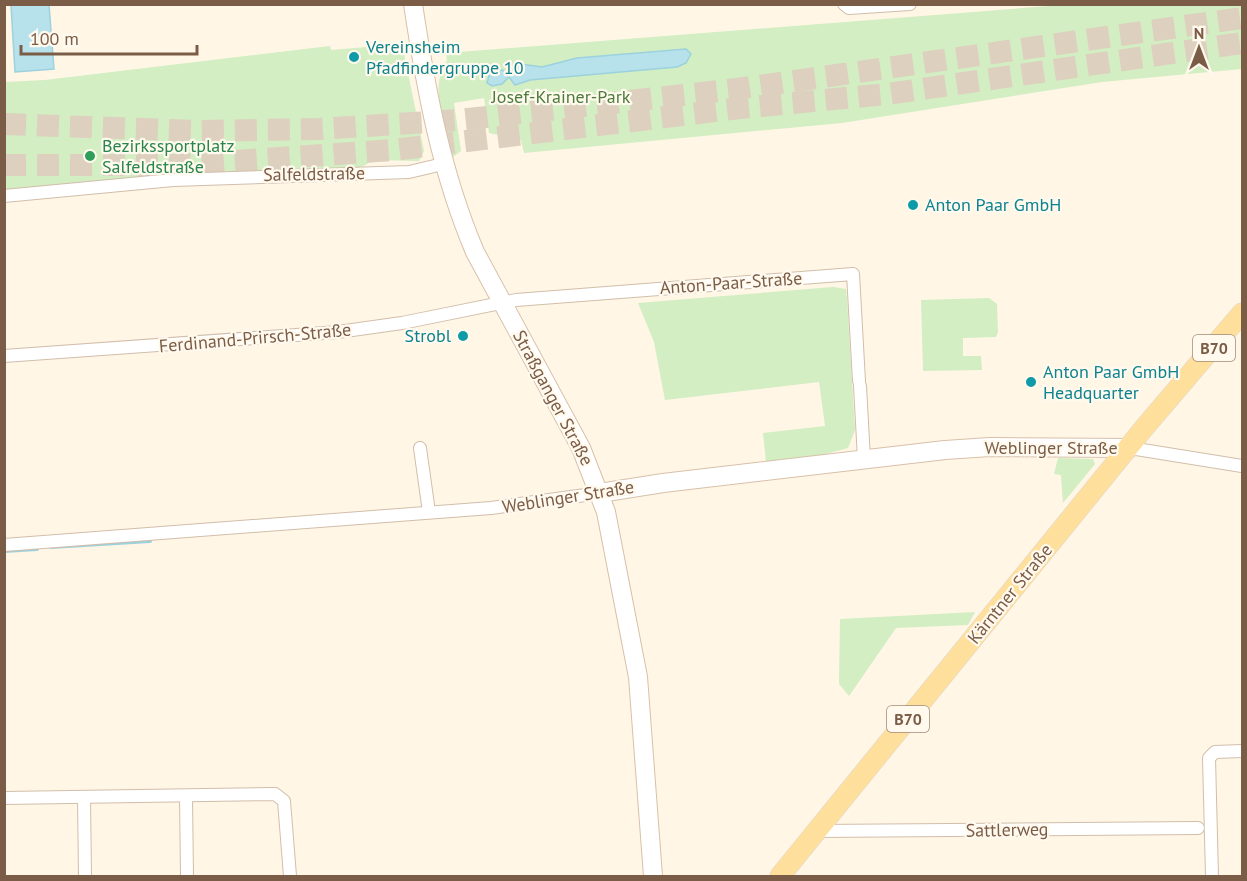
<svg xmlns="http://www.w3.org/2000/svg" width="1247" height="881" font-family="'PT Sans',sans-serif">
	<style>
		.green { fill: #d2eec2 }
		.water { fill: #b7e1eb; stroke: #9cd1de; stroke-width: 1.5 }
		.lines { fill: none; stroke-linecap: round; stroke-linejoin: round }
		.stream { stroke: #9cd1de; stroke-width: 4 }
		.highway-tunnel { stroke: #ded0be; stroke-width: 22; stroke-dasharray: 22 11; stroke-linecap: butt }
		.street-casing { stroke: #d2beaa; stroke-width: 14 }
		.secondary-casing { stroke: #d8c0a9; stroke-width: 20 }
		.primary-casing { stroke: #ddd5cf; stroke-width: 21 }
		.street { stroke: #fff; stroke-width: 12 }
		.secondary { stroke: #fff; stroke-width: 18 }
		.primary { stroke: #ffdf9c; stroke-width: 20 }
		.culture-dot { fill: #0f9aa8; stroke: #fff9ee; stroke-width: 2 }
		.leisure-dot { fill: #2e9e5b; stroke: #fff9ee; stroke-width: 2 }
		.labels { text-anchor: middle; stroke-width: 4.5; stroke-linejoin: round; paint-order: stroke }
		.shield { fill: #fff9ee; stroke: #a38b79; stroke-width: 1.5 }
		.shield-label { font-size: 16px; font-weight: bold; fill: #7b5c47 }
		.culture-label { font-size: 18px; fill: #0d838f; stroke: #fff9ee; text-anchor: start }
		.park-label { font-size: 18px; fill: #4b7c3b; stroke: #fff9ee }
		.leisure-label { font-size: 18px; fill: #27864d; stroke: #fff9ee; text-anchor: start }
		.street-label { font-size: 18px; fill: #7b5c47; stroke: #fff9ee }
	</style>
	<rect width="100%" height="100%" fill="#fff6e6"/>
	<g class="green">
		<path d="M 1062,5 L 1242,5 L 1242,69 L 1102,82 L 842,123 L 524,153 L 521,140 L 489,133 L 484,98 L 454,103 L 461,151 L 453,157 C 446,128 428,87 447,61 L 446,53 Z"/>
		<path d="M 402,44 L 424,151 L 419,161 L 374,160 L 360,168 L 5,191 L 4,82 L 45,80 L 330,46 L 331,50 Z"/>
		<path d="M 833,287 L 846,289 L 847,299 L 855,430 L 848,448 L 814,457 L 766,462 L 763,433 L 825,426 L 819,382 L 665,400 L 654,342 L 638,303 Z"/>
		<path d="M 989,298 L 997,304 L 998,332 L 996,337 L 963,338 L 963,356 L 981,356 L 982,370 L 923,371 L 921,300 Z"/>
		<path d="M 1058,458 L 1093,459 L 1095,464 L 1063,503 L 1061,475 L 1054,474 Z"/>
		<path d="M 975,612 L 968,625 L 896,628 L 849,696 L 839,684 L 840,619 Z"/>
	</g>
	<g class="water">
		<path d="M 11,5 L 49,5 L 54,69 L 15,72 Z"/>
		<path d="M 686,49 L 691,54 L 686,63 L 677,67 L 530,80 L 515,85 L 509,77 L 502,84 L 492,86 L 487,83 L 490,72 L 502,70 L 509,74 L 520,64 L 542,67 L 577,58 Z"/>
	</g>
	<g class="lines">
		<g class="stream">
			<path d="M 51,547 L 150,541"/>
			<path d="M 4,551 L 37,549"/>
		</g>
		<g class="highway-tunnel">
			<path d="M 4,124 L 198,131 L 319,129 L 459,120 L 737,89 L 1242,18"/>
			<path d="M 4,165 L 179,165 L 393,150 L 740,108 L 887,94 L 1242,43"/>
		</g>
		<g class="street-casing">
			<g id="street">
				<path d="M 844,4 L 849,8 L 910,4"/>
				<path d="M 4,196 L 173,180 L 409,172 L 443,164"/>
				<path d="M 4,356 L 338,332 L 402,323 L 516,300 L 853,274 L 859,381"/>
				<path d="M 860,386 L 864,459"/>
				<path d="M 420,448 L 429,512"/>
				<path d="M 1130,448 L 1242,466"/>
				<path d="M 4,545 L 491,508 L 600,493"/>
				<path d="M 4,798 L 275,794 L 284,801 L 290,876"/>
				<path d="M 84,798 L 85,876"/>
				<path d="M 186,798 L 187,876"/>
				<path d="M 816,831 L 1198,828"/>
				<path d="M 1212,876 L 1209,758 L 1215,752 L 1242,751"/>
			</g>
		</g>
		<g class="secondary-casing">
			<g id="secondary">
				<path d="M 413,4 C 426,90 441,172 475,252 L 581,448 L 606,512 L 638,677 L 653,876"/>
				<path d="M 600,493 L 663,483 L 945,450 L 990,447 L 1130,448"/>
			</g>
		</g>
		<g class="primary-casing">
			<path id="primary" d="M 780,876 L 1144,428 L 1242,313"/>
		</g>
		<use href="#street" class="street"/>
		<use href="#secondary" class="secondary"/>
		<use href="#primary" class="primary"/>
	</g>
	<g class="culture-dot">
		<circle cx="354" cy="57" r="6"/>
		<circle cx="913" cy="205" r="6"/>
		<circle cx="463" cy="336" r="6"/>
		<circle cx="1031" cy="382" r="6"/>
	</g>
	<circle class="leisure-dot" cx="90" cy="156" r="6"/>
	<g class="labels">
		<g class="shield">
			<rect x="1193" y="335" width="42" height="26" rx="4.5"/>
			<rect x="887" y="706" width="42" height="26" rx="4.5"/>
		</g>
		<g class="shield-label">
			<text x="1214" y="354">B70</text>
			<text x="908" y="725">B70</text>
		</g>
		<g class="culture-label">
			<text x="366" y="53">Vereinsheim<tspan x="366" dy="21">Pfadfindergruppe 10</tspan></text>
			<text x="925" y="211">Anton Paar GmbH</text>
			<text x="451" y="342" text-anchor="end">Strobl</text>
			<text x="1043" y="378">Anton Paar GmbH<tspan x="1043" dy="21">Headquarter</tspan></text>
		</g>
		<g class="park-label">
			<text x="561" y="103">Josef-Krainer-Park</text>
		</g>
		<g class="leisure-label">
			<text x="102" y="152">Bezirkssportplatz<tspan x="102" dy="21">Salfeldstraße</tspan></text>
		</g>
		<g class="street-label">
			<text transform="translate(314 174) rotate(-1)" y="6">Salfeldstraße</text>
			<text transform="translate(731 283) rotate(-4)" y="6">Anton-Paar-Straße</text>
			<text transform="translate(255 338) rotate(-5)" y="6">Ferdinand-Prirsch-Straße</text>
			<text transform="translate(553 398) rotate(62)" y="6">Straßganger Straße</text>
			<text x="1051" y="454">Weblinger Straße</text>
			<text transform="translate(568 497) rotate(-9)" y="6">Weblinger Straße</text>
			<text transform="translate(1010 594) rotate(-51)" y="6">Kärntner Straße</text>
			<text transform="translate(1007 830) rotate(-1)" y="6">Sattlerweg</text>
		</g>
	</g>
	<rect width="1247" height="881" fill="none" stroke="#7b5c47" stroke-width="12"/>
	<g transform="translate(1199 48)" stroke="#fff9ee" stroke-width="4.5" paint-order="stroke">
	<path d="M0-4.5L10 22L0 15L-10 22Z" fill="#7b5c47"/>
	<text y="-9" font-size="16" font-weight="bold" text-anchor="middle" fill="#7b5c47">N</text>
	</g>
	<path d="M21 45v9h176v-9" fill="none" stroke="#7b5c47" stroke-width="3"/>
	<text x="30" y="45" font-size="18" fill="#7b5c47" stroke="#fff9ee" stroke-width="4.5" paint-order="stroke">100 m</text>
</svg>
